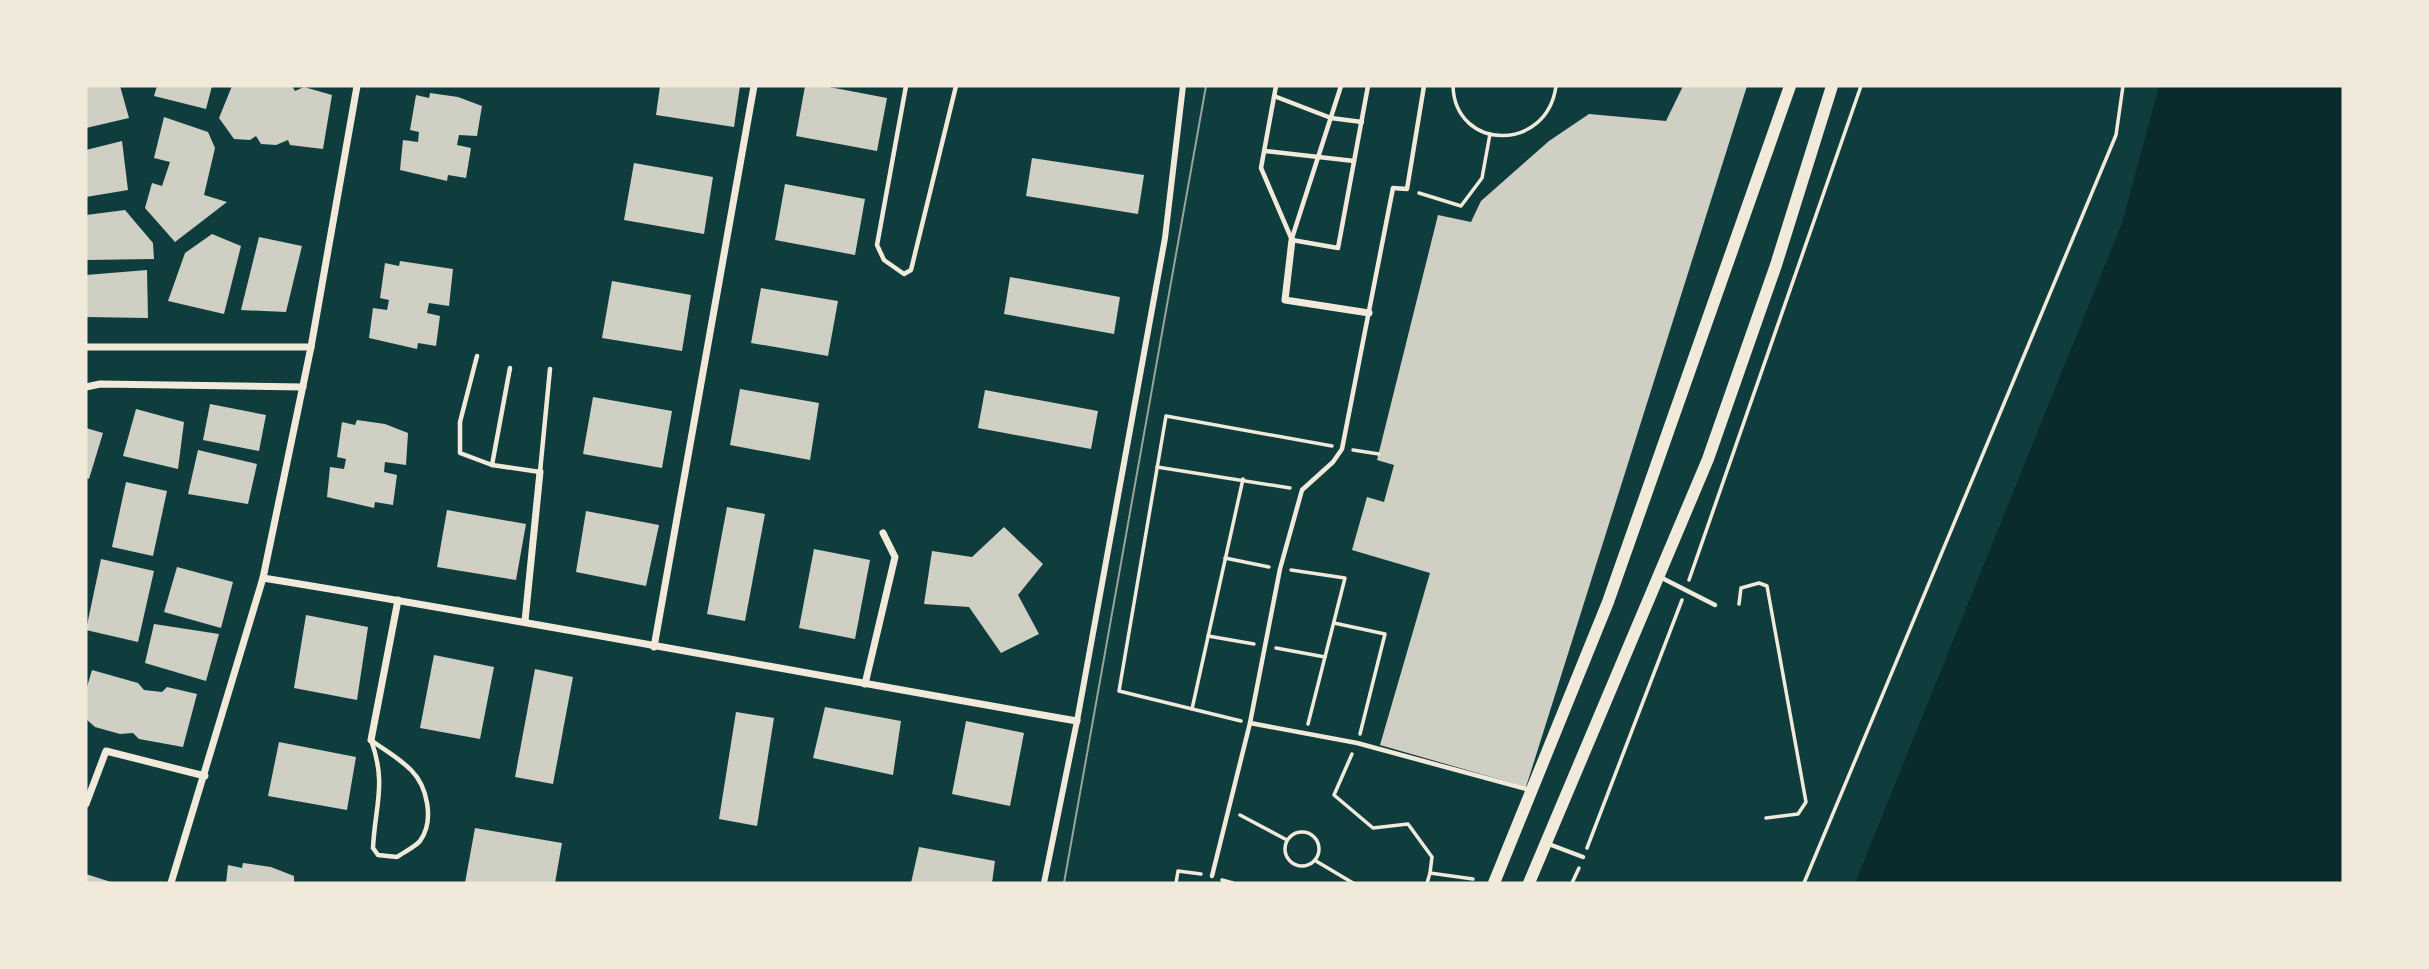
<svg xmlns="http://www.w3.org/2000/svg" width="2429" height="969" font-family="'Open Sans',sans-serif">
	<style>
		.water { fill: #0a2a2b }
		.building { fill: #cfcfc3 }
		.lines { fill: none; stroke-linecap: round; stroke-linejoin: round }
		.path { stroke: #f1e9da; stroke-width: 3.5 }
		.service { stroke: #f1e9da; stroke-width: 4.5 }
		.pedestrian { stroke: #f1e9da; stroke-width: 6 }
		.minor { stroke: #f1e9da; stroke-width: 7 }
		.primary { stroke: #f1e9da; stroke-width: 12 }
		.tram { stroke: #97a49c; stroke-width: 2 }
	</style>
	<rect width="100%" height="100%" fill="#0f3d3e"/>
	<path class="water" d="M 2159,86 L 2343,86 L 2343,883 L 1855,883 L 2122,223 Z"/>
	<g class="building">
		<path d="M 86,86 L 120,86 L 129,118 L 86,128 Z"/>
		<path d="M 157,86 L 212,86 L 206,109 L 154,96 Z"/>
		<path d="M 232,86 L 292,86 L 295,91 L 304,87 L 332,95 L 323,149 L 290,145 L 288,140 L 276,145 L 261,144 L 256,136 L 250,140 L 234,139 L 219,118 Z"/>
		<path d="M 660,86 L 740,86 L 734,127 L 656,115 Z"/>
		<path d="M 805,86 L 824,86 L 887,98 L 877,151 L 796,136 Z"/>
		<path d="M 1683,86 L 1747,86 L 1526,787 L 1380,745 L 1430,573 L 1352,550 L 1367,497 L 1384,502 L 1394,465 L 1377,460 L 1438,215 L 1471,222 L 1481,201 L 1549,141 L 1589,114 L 1666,121 Z"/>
		<path d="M 430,93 L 458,97 L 482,106 L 477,136 L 459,135 L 457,145 L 471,148 L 466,178 L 448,175 L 447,181 L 400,170 L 403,140 L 418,142 L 419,132 L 410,130 L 416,95 L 429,98 Z"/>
		<path d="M 164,117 L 208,132 L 215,148 L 204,195 L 227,202 L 175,242 L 145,208 L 152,183 L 162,186 L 170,162 L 154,158 Z"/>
		<path d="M 122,141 L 128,190 L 86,197 L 86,150 Z"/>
		<path d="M 1032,158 L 1144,175 L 1138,214 L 1026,196 Z"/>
		<path d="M 634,163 L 713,177 L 704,234 L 624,220 Z"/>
		<path d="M 785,184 L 865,199 L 855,255 L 775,240 Z"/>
		<path d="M 125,210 L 153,243 L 154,259 L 86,260 L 86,215 Z"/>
		<path d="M 212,234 L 241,246 L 224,314 L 168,301 L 185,253 Z"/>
		<path d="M 259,237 L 302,246 L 286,312 L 241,310 Z"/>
		<path d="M 400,261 L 453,269 L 449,306 L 429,303 L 427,313 L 440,316 L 436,346 L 418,343 L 417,349 L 369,338 L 373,308 L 387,310 L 389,300 L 380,298 L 385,263 L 399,266 Z"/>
		<path d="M 147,270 L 148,318 L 86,317 L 86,275 Z"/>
		<path d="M 1010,277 L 1120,297 L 1114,334 L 1004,314 Z"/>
		<path d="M 612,281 L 691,295 L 682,351 L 602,338 Z"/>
		<path d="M 761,288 L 838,301 L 828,356 L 751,343 Z"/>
		<path d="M 740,389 L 819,403 L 810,460 L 730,445 Z"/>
		<path d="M 985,390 L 1098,411 L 1091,449 L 978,428 Z"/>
		<path d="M 593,397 L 672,411 L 662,468 L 583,454 Z"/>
		<path d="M 210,404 L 266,415 L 259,451 L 203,440 Z"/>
		<path d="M 136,409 L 184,422 L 178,469 L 123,456 Z"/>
		<path d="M 357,420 L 385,424 L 408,433 L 406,465 L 385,462 L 384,472 L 397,475 L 393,505 L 375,502 L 374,508 L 327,497 L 330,467 L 344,469 L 346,459 L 337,457 L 342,422 L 355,425 Z"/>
		<path d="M 86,428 L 103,433 L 89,479 L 86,478 Z"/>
		<path d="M 198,450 L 257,464 L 248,504 L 188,494 Z"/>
		<path d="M 126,482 L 167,491 L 153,556 L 112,547 Z"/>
		<path d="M 727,507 L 765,514 L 745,621 L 707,614 Z"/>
		<path d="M 447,510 L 526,524 L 516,580 L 437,567 Z"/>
		<path d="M 586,511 L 659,525 L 646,586 L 576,572 Z"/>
		<path d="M 1004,527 L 1043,564 L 1018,595 L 1039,634 L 1001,653 L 969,607 L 924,604 L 932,551 L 972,557 Z"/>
		<path d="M 814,549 L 870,560 L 855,639 L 799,628 Z"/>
		<path d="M 101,559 L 154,571 L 138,642 L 86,630 Z"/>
		<path d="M 177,567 L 233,582 L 221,628 L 164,612 Z"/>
		<path d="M 306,615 L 368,627 L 357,700 L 294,688 Z"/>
		<path d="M 154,624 L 219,634 L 206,681 L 145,663 Z"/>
		<path d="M 434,655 L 494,667 L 480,739 L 420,728 Z"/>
		<path d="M 535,669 L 573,677 L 553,784 L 515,777 Z"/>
		<path d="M 92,670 L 138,683 L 144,690 L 162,692 L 167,687 L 197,694 L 183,747 L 139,739 L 133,733 L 120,734 L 95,727 L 86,719 L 86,690 Z"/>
		<path d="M 825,707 L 901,721 L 893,775 L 813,758 Z"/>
		<path d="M 736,712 L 774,718 L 757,826 L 719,819 Z"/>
		<path d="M 966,721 L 1024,733 L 1010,806 L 952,794 Z"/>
		<path d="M 279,742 L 356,757 L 347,810 L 268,796 Z"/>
		<path d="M 475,828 L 562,843 L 555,883 L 465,883 Z"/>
		<path d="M 919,847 L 995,861 L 992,883 L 911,883 Z"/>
		<path d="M 243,863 L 271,867 L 294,876 L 294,883 L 226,883 L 228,865 L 242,868 Z"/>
		<path d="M 86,874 L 114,883 L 86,883 Z"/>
	</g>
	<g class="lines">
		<g class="path">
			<path d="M 1453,86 C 1455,151 1547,153 1556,86"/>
			<path d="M 1419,193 L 1461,206 L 1482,178 L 1490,134"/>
			<path d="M 1353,450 L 1379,454"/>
			<path d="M 1157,467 L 1290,488"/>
			<path d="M 1225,558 L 1269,567"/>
			<path d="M 1291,570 L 1345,578 L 1308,724"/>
			<path d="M 1689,580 L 1861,86"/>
			<path d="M 1739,604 L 1741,588 L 1759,583 L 1767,586 L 1806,802 L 1798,814 L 1766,818"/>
			<path d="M 1334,623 L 1385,634 L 1360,734"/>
			<path d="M 1208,636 L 1254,644"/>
			<path d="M 1276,648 L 1325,657"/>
			<path d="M 1192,709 L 1243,479"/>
			<path d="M 1241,721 L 1119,691 L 1166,416 L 1332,446"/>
			<path d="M 1352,754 L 1334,795 L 1373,828 L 1408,824 L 1432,857 L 1430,873 L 1473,879"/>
			<path d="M 1240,815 L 1287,840"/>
			<circle cx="1302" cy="849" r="17"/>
			<path d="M 1587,848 L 1682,600"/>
			<path d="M 1316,861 L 1353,883"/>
			<path d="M 1222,880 L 1233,883"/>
			<path d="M 1176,883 L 1178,871 L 1201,874"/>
			<path d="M 1427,883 L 1430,873"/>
			<path d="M 1572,883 L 1579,868"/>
			<path d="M 1804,883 L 2116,135 L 2123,86"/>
		</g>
		<g class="service">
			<path d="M 906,86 L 877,245 L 884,260 L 904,274 L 911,270 L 956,86"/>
			<path d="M 1276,86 L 1261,168 L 1292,240 L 1338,248 L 1368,86"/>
			<path d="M 1424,86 L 1407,189 L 1393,188 L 1342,449 L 1333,462 L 1302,490 L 1280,569 L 1250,723 L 1357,743 L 1530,790"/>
			<path d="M 1274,96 L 1331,118 L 1362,122"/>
			<path d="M 1265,151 L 1354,161"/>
			<path d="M 1292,238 L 1341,86"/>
			<path d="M 477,356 L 460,422 L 460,453 L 492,465 L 540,472 L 550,369"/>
			<path d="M 492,465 L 510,368"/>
			<path d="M 1660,577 L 1715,605"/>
			<path d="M 371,740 C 384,750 399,758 411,770 C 427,786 435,820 420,841 C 415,847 404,852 397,857 L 378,855 L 373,848 C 375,805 387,784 371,740 Z"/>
			<path d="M 1546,843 L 1583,857"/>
			<path d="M 1212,876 L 1250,723"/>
		</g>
		<path class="pedestrian" d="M 1044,883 L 1077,721 L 1165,238 L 1183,86"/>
		<g class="minor">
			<path d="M 1292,240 L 1285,300 L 1369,313"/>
			<path d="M 86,347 L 311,347"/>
			<path d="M 86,387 L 100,384 L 303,387"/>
			<path d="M 263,578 C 535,622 806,674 1077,721"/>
			<path d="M 525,621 L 540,472"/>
			<path d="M 654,647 L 754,86"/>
			<path d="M 865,684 L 895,557 L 883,533"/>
			<path d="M 371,740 L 398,600"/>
			<path d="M 86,804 L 106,751 L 205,776"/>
			<path d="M 171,883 L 263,578 L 311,347 L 357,86"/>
		</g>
		<g class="primary">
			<path d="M 1494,883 L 1608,602 L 1790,86"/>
			<path d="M 1529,883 L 1708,459 L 1776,265 L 1832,86"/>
		</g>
		<path class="tram" d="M 1064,883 L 1206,86"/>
	</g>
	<rect width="2429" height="969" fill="none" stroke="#f1e9da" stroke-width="175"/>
</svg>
